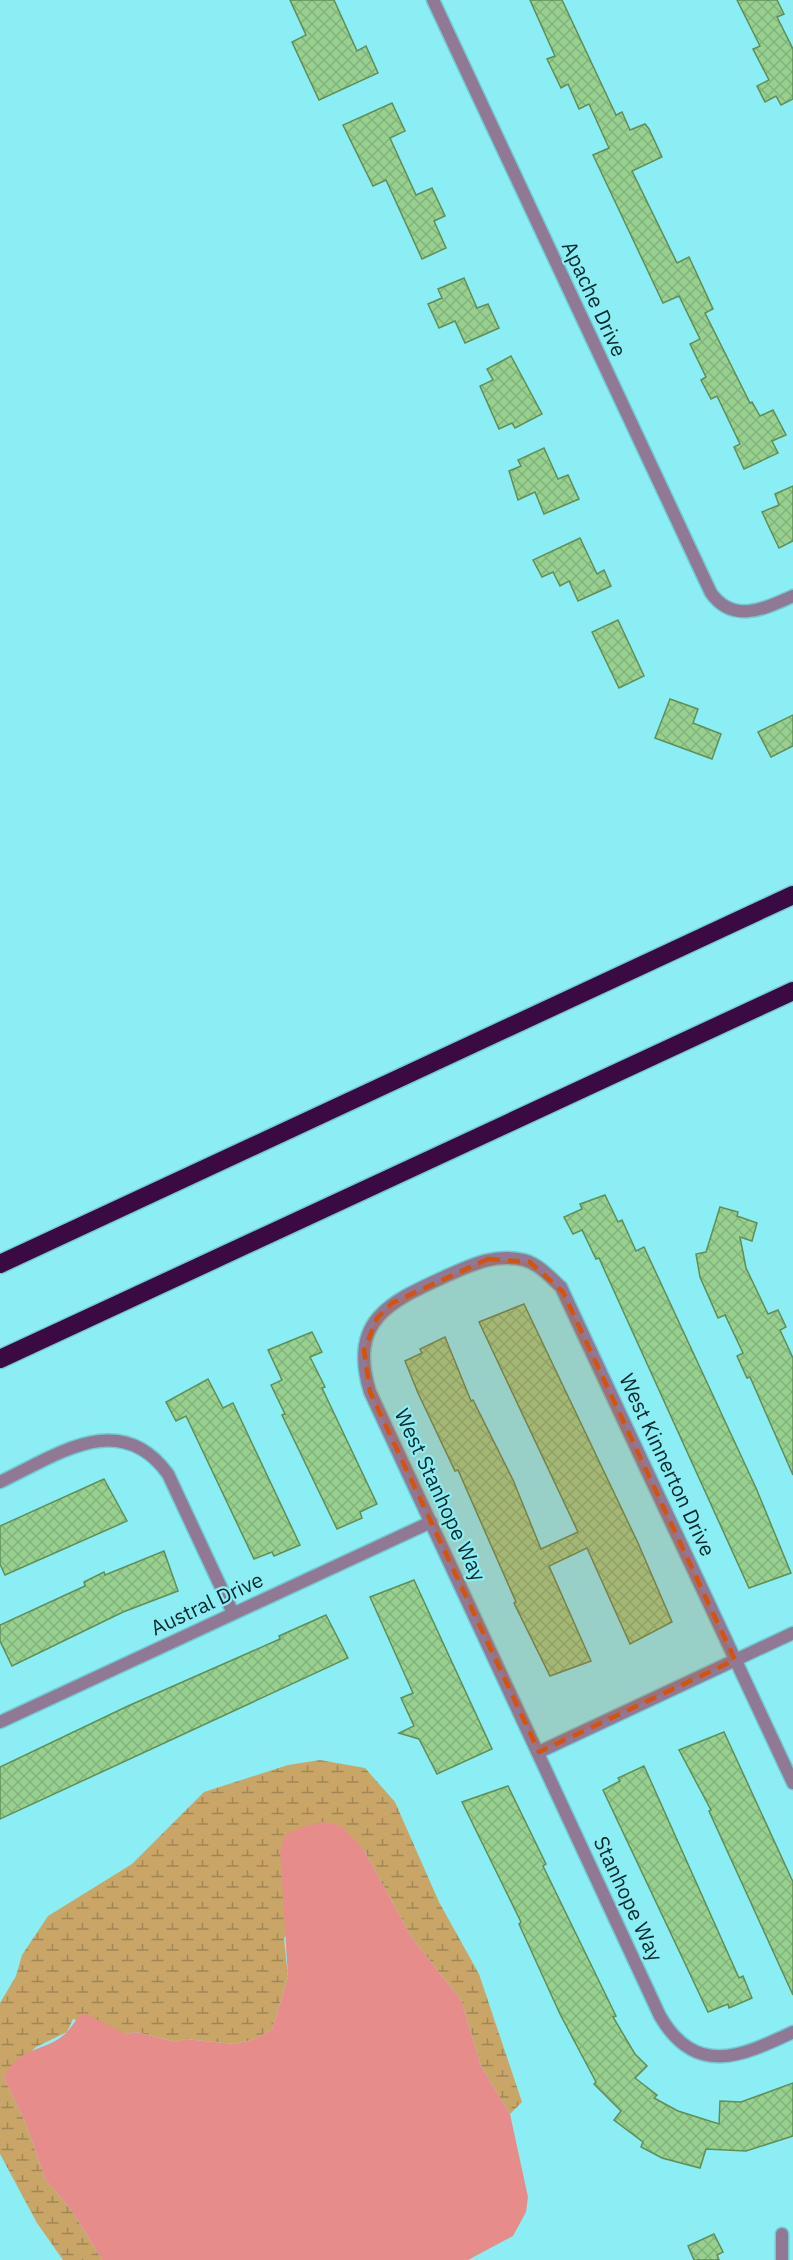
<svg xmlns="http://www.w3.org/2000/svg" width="793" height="2260" font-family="'IBM Plex Sans',sans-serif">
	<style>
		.wetland { fill: url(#wetland-marsh) }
		.water { fill: #e68d8b }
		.building { fill: url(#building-cross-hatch); stroke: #5f8e58; stroke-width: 1.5 }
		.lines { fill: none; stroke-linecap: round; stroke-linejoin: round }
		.street-casing { stroke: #72cad0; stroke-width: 15 }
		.highway-casing { stroke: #72cad0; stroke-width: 21 }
		.street { stroke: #917995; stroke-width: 12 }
		.highway { stroke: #3b0944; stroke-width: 18 }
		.marked { fill: #d2540f; fill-opacity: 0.2; stroke: #d2540f; stroke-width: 4.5; stroke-dasharray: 12 8; stroke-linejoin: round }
		.labels { text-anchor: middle; stroke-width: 4.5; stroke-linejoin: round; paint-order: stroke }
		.street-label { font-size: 21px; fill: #07282a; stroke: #8aeef4 }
	</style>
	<defs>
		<pattern id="wetland-marsh" width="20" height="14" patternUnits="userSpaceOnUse" patternTransform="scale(1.5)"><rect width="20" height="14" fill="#c9a667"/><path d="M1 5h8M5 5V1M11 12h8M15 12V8" fill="none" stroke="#a18755"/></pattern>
		<pattern id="building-cross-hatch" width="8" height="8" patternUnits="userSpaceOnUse" patternTransform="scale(1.5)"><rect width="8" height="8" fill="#98d18f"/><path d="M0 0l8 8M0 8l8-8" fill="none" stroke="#82b37c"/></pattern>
	</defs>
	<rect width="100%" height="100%" fill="#8aeef4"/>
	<path class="wetland" d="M 320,1760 L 365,1768 L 395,1802 L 439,1902 L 479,1974 L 522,2102 L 510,2114 L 481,2066 L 461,2000 L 412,1938 L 364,1850 L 284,1938 L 288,1977 L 272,2029 L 255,2039 L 235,2044 L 185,2039 L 176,2042 L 136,2032 L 126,2034 L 73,2019 L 67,2032 L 36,2047 L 4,2078 L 26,2124 L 45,2179 L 72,2211 L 102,2260 L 63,2260 L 37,2223 L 0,2154 L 0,2003 L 16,1976 L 22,1955 L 48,1916 L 132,1864 L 204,1792 L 288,1765 Z"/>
	<path class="water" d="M 323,1822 L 341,1826 L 364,1850 L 412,1938 L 461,2000 L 481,2066 L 510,2114 L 528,2197 L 526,2212 L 513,2236 L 468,2260 L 102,2260 L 72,2211 L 45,2179 L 26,2124 L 4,2078 C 18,2045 44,2053 65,2034 C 73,2027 74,2019 84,2013 L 126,2034 L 136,2032 L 176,2042 L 185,2039 L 235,2044 L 255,2039 L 272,2029 L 288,1977 L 280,1850 L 286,1834 L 303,1827 Z"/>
	<g class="building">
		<path d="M 290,0 L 334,0 L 357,51 L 366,46 L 378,73 L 319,100 L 292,42 L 306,35 Z"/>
		<path d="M 530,0 L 562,0 L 616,115 L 622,112 L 630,130 L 645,124 L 649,129 L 662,157 L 632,171 L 677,263 L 689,257 L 713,309 L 705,313 L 750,403 L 752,402 L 760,416 L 773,410 L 786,435 L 772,441 L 778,453 L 744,469 L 734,447 L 740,444 L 717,396 L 711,399 L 701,380 L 706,377 L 690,344 L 700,339 L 679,296 L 663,303 L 593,155 L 609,148 L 589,104 L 579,109 L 568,84 L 561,88 L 547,59 L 555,56 Z"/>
		<path d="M 737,0 L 777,0 L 784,14 L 777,17 L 793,49 L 793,99 L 781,105 L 776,96 L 765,102 L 757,86 L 769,80 L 753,49 L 760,46 Z"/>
		<path d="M 392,103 L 405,131 L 390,138 L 416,195 L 432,188 L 445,216 L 434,221 L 446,248 L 422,259 L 386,180 L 373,186 L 343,125 Z"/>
		<path d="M 464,278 L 477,308 L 488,304 L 499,328 L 465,343 L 455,321 L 439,328 L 428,304 L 442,298 L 438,289 Z"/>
		<path d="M 511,356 L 542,414 L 515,428 L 512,423 L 499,429 L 480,386 L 493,380 L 487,369 Z"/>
		<path d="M 544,448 L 558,479 L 568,475 L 579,499 L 544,514 L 535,492 L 518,500 L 509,471 L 521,466 L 518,460 Z"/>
		<path d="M 793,486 L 793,541 L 779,548 L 762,512 L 779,505 L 775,494 Z"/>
		<path d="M 580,538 L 597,574 L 604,570 L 611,586 L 578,601 L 569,581 L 560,586 L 553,572 L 542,577 L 533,560 Z"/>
		<path d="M 618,620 L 644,676 L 619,688 L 592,632 Z"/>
		<path d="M 670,699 L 698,709 L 693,723 L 721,734 L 712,759 L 655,738 Z"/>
		<path d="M 793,715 L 793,746 L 771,757 L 758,732 Z"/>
		<path d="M 605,1195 L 618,1222 L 622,1220 L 636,1251 L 644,1247 L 756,1488 L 791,1573 L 749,1588 L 599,1258 L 596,1259 L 582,1230 L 573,1234 L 564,1217 L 582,1209 L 580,1204 Z"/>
		<path d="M 720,1207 L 738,1212 L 737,1216 L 757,1223 L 752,1241 L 740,1237 L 746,1268 L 768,1314 L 778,1310 L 786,1327 L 780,1330 L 793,1358 L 793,1475 L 750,1377 L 747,1378 L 737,1356 L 743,1353 L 725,1315 L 718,1318 L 700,1277 L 696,1254 L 706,1252 Z"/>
		<path d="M 524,1304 L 638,1543 L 672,1622 L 630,1644 L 587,1548 L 549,1566 L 591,1661 L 550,1676 L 514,1603 L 516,1602 L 458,1470 L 455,1471 L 418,1393 L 405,1361 L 422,1353 L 420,1349 L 445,1337 L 471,1401 L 473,1400 L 513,1480 L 541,1549 L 578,1532 L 479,1322 Z"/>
		<path d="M 312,1332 L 322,1352 L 310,1357 L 325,1387 L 322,1388 L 377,1504 L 360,1512 L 362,1518 L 337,1529 L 282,1415 L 285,1414 L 271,1385 L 282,1380 L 268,1350 Z"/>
		<path d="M 208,1379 L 223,1408 L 233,1403 L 300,1545 L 274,1556 L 272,1552 L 254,1559 L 186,1416 L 176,1421 L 166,1402 Z"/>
		<path d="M 104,1479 L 127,1521 L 5,1575 L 0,1564 L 0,1526 Z"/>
		<path d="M 164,1551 L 178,1591 L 123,1612 L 12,1666 L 0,1641 L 0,1625 L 85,1586 L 84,1582 L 104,1572 L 105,1575 Z"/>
		<path d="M 414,1580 L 492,1749 L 437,1774 L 419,1739 L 399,1733 L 414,1726 L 401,1698 L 413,1693 L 370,1597 Z"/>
		<path d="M 326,1615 L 348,1658 L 0,1819 L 0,1767 L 128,1706 L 280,1639 L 279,1636 Z"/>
		<path d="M 724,1732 L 793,1882 L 793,1995 L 709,1811 L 711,1810 L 679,1750 Z"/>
		<path d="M 644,1766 L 739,1978 L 743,1976 L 752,1998 L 729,2008 L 728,2004 L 708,2012 L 603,1790 L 620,1781 L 618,1778 Z"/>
		<path d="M 508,1786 L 546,1864 L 543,1866 L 616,2016 L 613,2017 L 635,2054 L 647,2066 L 635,2078 L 657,2095 L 654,2098 L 678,2111 L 719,2124 L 720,2101 L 741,2102 L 793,2083 L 793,2136 L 746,2151 L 706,2149 L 700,2168 L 662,2158 L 641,2147 L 643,2142 L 614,2120 L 621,2111 L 594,2084 L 596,2082 L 560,2014 L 519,1924 L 521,1922 L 462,1802 Z"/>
		<path d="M 714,2234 L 723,2252 L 717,2255 L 719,2260 L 694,2260 L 688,2246 Z"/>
	</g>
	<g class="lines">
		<g class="street-casing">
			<g id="street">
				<path d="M 433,0 L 711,593 C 733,624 764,609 793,596"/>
				<path d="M 0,1482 C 57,1455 120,1408 168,1474 L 233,1613"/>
				<path d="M 0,1722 L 431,1522"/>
				<path d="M 539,1752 L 793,1633"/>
				<path d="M 793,1783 L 561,1287 C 550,1277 539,1264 524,1260 C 494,1253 471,1265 444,1277 C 389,1302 348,1321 370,1392 L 660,2016 C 696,2078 742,2056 793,2032"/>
				<path d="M 782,2260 L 782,2234"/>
			</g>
		</g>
		<g class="highway-casing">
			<g id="highway">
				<path d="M 0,1264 L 793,895"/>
				<path d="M 0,1359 L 793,991"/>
			</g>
		</g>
		<use href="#street" class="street"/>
		<use href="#highway" class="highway"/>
	</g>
	<path class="marked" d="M 488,1259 L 530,1262 L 563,1292 L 735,1660 L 539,1752 L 370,1392 L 364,1350 L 377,1318 L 392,1303 Z"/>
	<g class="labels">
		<g class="street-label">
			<text transform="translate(594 299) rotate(65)" y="7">Apache Drive</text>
			<text transform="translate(667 1465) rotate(65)" y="7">West Kinnerton Drive</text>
			<text transform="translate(440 1495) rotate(65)" y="7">West Stanhope Way</text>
			<text transform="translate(207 1604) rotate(-25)" y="7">Austral Drive</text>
			<text transform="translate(628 1899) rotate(65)" y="7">Stanhope Way</text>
		</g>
	</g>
</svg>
